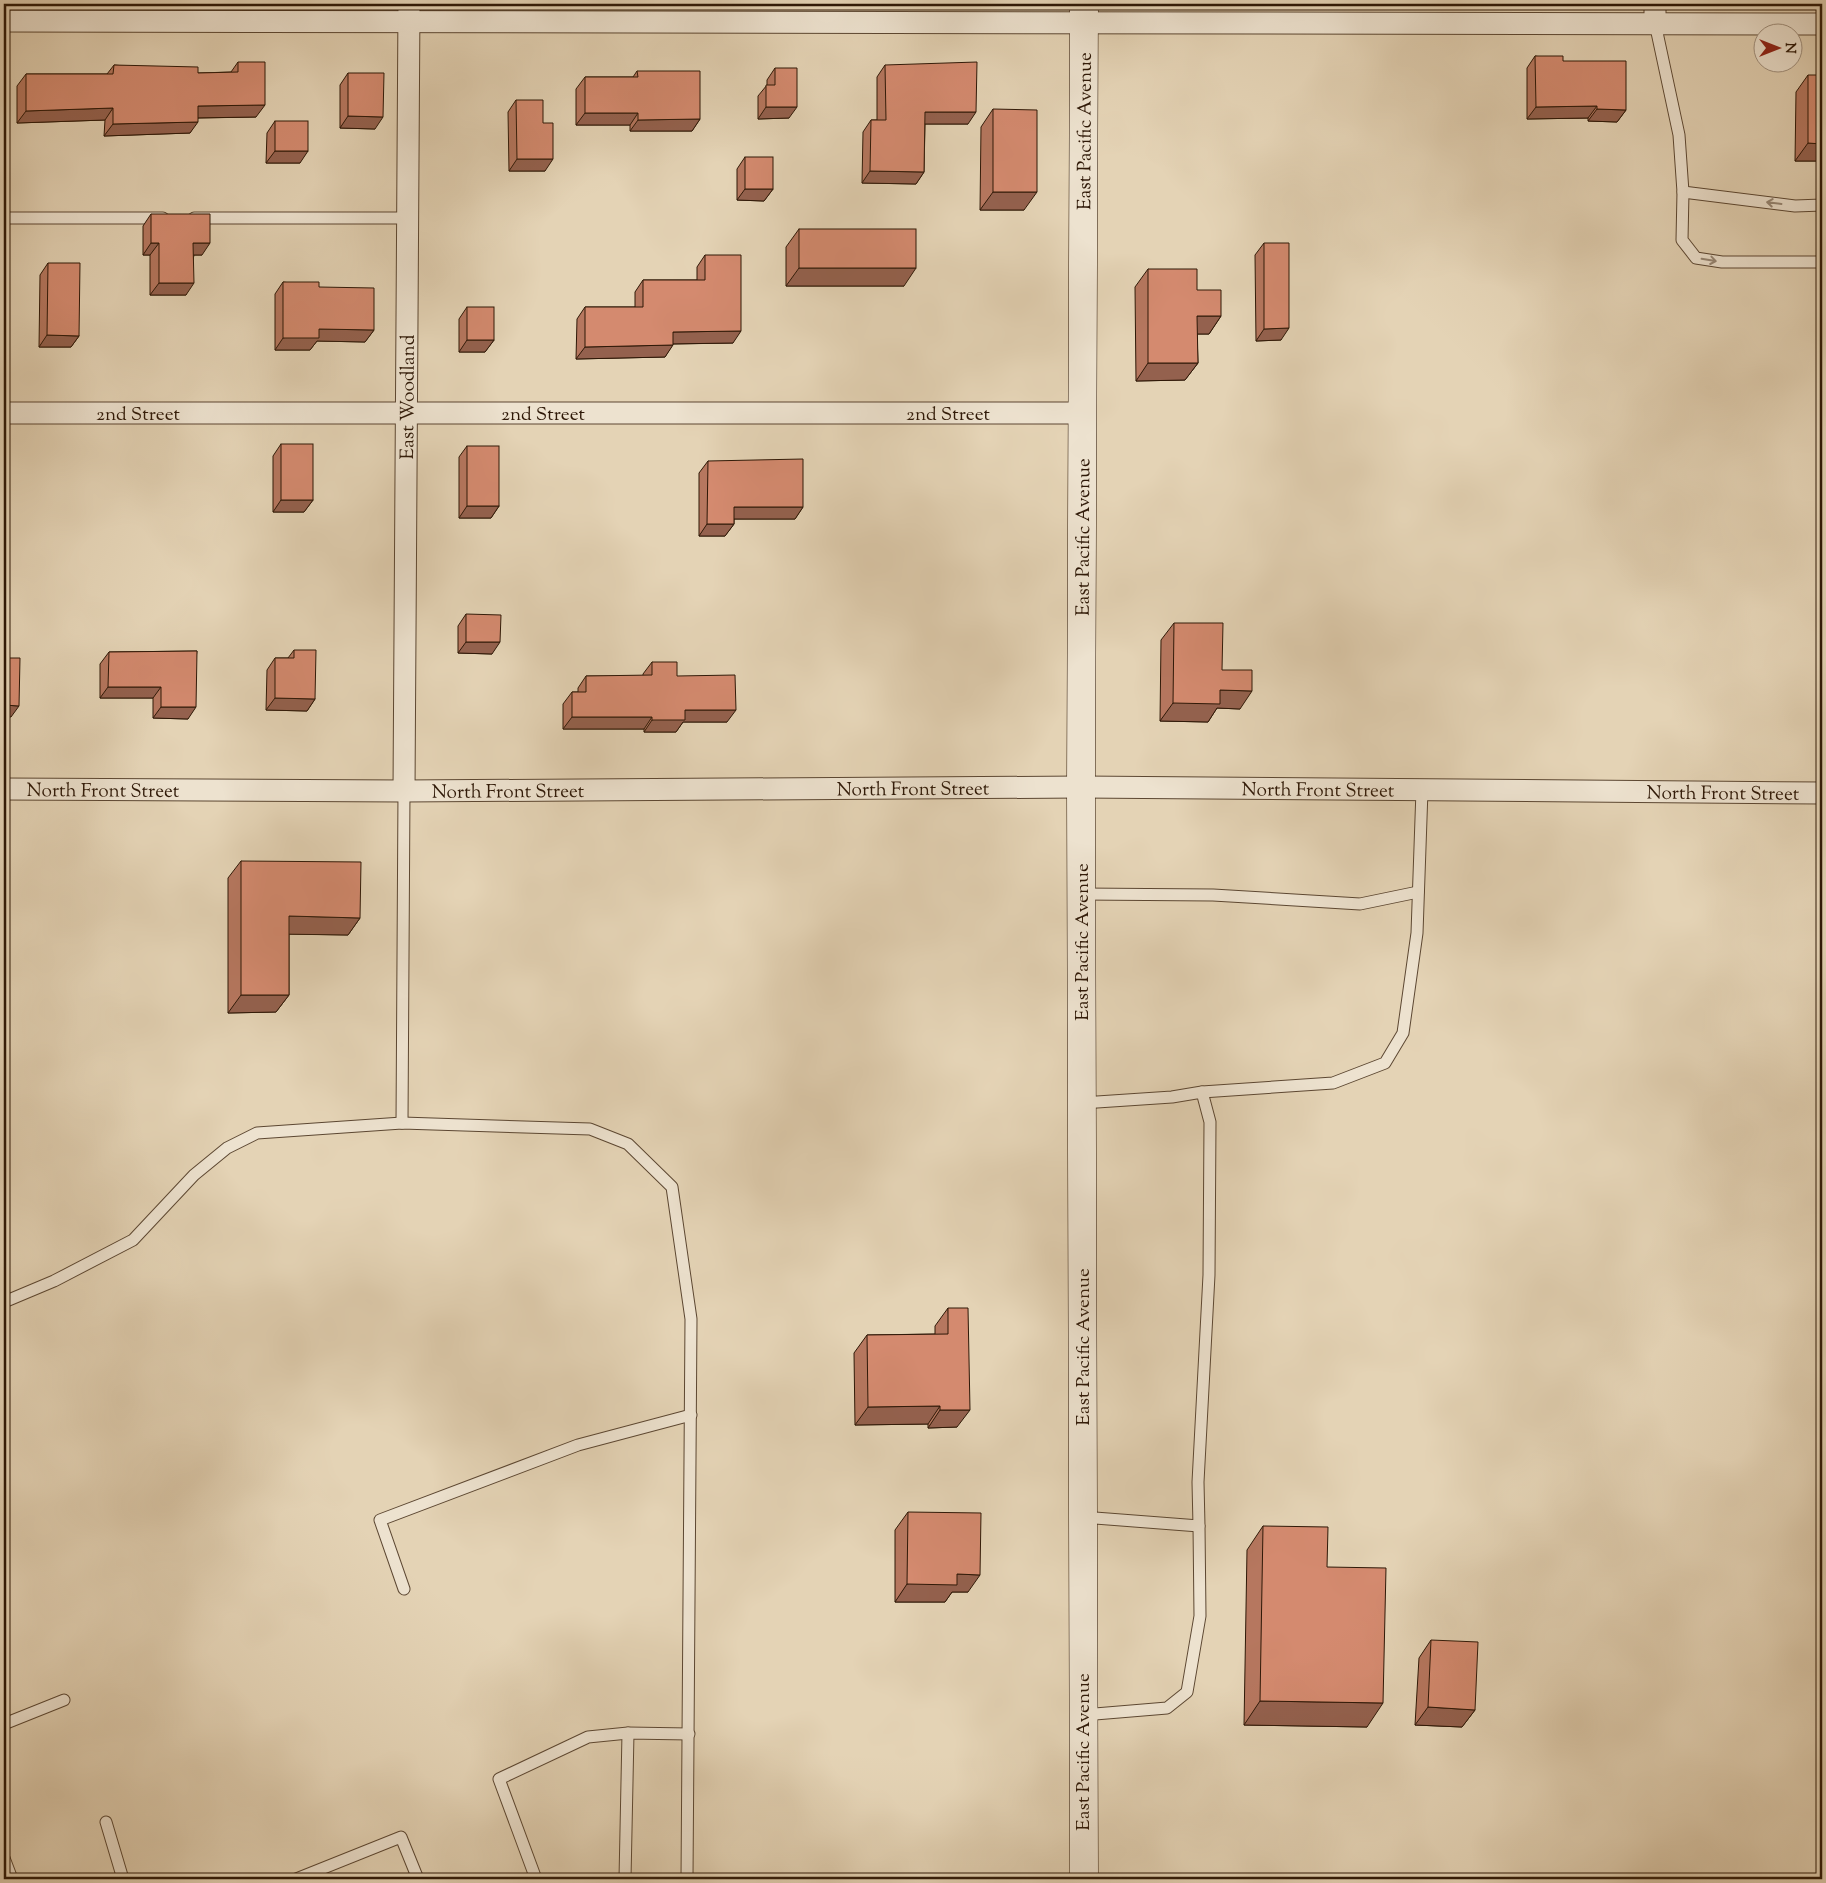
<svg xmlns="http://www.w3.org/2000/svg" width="1826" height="1883" font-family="'Sorts Mill Goudy',serif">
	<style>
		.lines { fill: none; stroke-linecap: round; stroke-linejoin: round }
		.lane-casing { stroke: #5c4732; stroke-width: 13 }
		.street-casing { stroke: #5c4732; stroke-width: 23 }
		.secondary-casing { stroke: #2e1807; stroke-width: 29 }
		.lane { stroke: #ede2cf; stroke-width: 11 }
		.street { stroke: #ede2cf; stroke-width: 21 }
		.secondary { stroke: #ede2cf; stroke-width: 28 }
		.wall { fill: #b6775f; stroke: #2e1807 }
		.shaded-wall { fill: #94614e; stroke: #2e1807 }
		.building { fill: #d48a6f; stroke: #2e1807 }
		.oneway { stroke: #978775 }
		.labels { text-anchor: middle; stroke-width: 4; stroke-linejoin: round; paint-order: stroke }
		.street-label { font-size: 19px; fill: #2e1807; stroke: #ede2cf }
	</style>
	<rect width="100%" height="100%" fill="#e4d3b5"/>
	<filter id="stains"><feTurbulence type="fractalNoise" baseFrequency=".004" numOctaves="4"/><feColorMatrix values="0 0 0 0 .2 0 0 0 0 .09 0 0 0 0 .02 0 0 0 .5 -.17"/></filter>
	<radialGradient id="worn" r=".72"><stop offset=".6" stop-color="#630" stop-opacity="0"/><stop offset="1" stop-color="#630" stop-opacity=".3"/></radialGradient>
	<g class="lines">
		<g class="lane-casing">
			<g id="lane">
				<path d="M 1655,23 L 1679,135 L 1683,192 L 1682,240 L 1696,258 L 1722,262 L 1822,262"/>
				<path d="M 1683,192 L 1795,206 L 1822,205"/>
				<path d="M 4,218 L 163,218"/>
				<path d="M 194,218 L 407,218"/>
				<path d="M 1081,894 L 1213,895 L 1360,904 L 1418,892"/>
				<path d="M 1202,1092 L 1333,1083 L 1385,1063 L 1403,1033 L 1417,933 L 1422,790"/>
				<path d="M 1082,1103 L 1172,1097 L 1202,1092 L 1210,1122 L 1209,1275 L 1198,1482 L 1199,1526 L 1082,1517"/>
				<path d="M 402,1123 L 404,791"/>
				<path d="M 4,1302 L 54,1281 L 133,1240 L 194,1175 L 227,1148 L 257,1133 L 402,1123 L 590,1129 L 628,1144 L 672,1187 L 691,1319 L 687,1879"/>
				<path d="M 404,1589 L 380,1520 L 578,1445 L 691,1415"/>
				<path d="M 1083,1715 L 1167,1708 L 1187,1692 L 1200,1616 L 1199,1526"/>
				<path d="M 4,1724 L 64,1700"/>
				<path d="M 106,1822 L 123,1879"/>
				<path d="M 4,1858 L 12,1879"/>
				<path d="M 296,1879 L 401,1837 L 418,1879"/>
				<path d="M 536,1879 L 499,1779 L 588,1737 L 628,1733 L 689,1734"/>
				<path d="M 625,1879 L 628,1733"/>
			</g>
		</g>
		<g class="street-casing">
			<g id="street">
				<path d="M 4,21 L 1822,24"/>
				<path d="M 1655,23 L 1655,4"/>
				<path id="s1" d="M 4,413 L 1083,413"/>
				<path id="s2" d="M 4,789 L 404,791 L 1081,787 L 1822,793"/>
				<path id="s3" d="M 404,791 L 409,4"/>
			</g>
		</g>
		<g class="secondary-casing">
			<g id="secondary">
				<path id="s4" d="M 1084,1879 L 1081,787 L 1084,4"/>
			</g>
		</g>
		<use href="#lane" class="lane"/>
		<use href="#street" class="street"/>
		<use href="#secondary" class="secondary"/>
	</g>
	<g class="wall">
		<path d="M 1535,56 L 1563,61 L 1626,110 L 1617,122 L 1588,121 L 1588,118 L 1527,119 L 1527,68 Z"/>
		<path d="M 238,62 L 256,117 L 198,118 L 190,133 L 104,136 L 105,120 L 17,123 L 17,86 L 26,74 L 107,74 L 114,65 L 198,73 L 231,72 Z"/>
		<path d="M 885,65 L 968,124 L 925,124 L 924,172 L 916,184 L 862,183 L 863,132 L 871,120 L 877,120 L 877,77 Z"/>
		<path d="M 775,68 L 789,118 L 758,119 L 758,96 L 767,85 L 767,80 Z"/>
		<path d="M 637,71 L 700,119 L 692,131 L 630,131 L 630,125 L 576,125 L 576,89 L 585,77 L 633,77 Z"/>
		<path d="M 348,73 L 375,129 L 340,128 L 340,85 Z"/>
		<path d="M 1808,75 L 1822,161 L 1795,161 L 1796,92 Z"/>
		<path d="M 516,100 L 543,123 L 545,171 L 509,171 L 508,112 Z"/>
		<path d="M 993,109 L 1024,210 L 980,210 L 981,127 Z"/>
		<path d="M 275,121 L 300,163 L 266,163 L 267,133 Z"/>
		<path d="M 745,157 L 773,189 L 764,201 L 737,200 L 737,169 Z"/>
		<path d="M 151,214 L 202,255 L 194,255 L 186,295 L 150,295 L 150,255 L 143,255 L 143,226 Z"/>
		<path d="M 799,229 L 904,286 L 786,286 L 786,247 Z"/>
		<path d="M 1264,243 L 1281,340 L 1256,341 L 1255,255 Z"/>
		<path d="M 705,255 L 733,343 L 673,344 L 665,357 L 576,359 L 577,319 L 585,307 L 635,307 L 635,292 L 643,280 L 697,280 L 697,267 Z"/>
		<path d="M 48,263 L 79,336 L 71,347 L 39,347 L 40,275 Z"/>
		<path d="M 1148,269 L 1197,290 L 1221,316 L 1209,334 L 1197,334 L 1198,363 L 1185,380 L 1136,381 L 1135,287 Z"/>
		<path d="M 283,282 L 319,287 L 374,330 L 365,342 L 317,341 L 310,350 L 275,350 L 275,294 Z"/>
		<path d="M 467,307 L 494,340 L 485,352 L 459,352 L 459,319 Z"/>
		<path d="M 281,444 L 313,500 L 304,512 L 273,512 L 273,456 Z"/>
		<path d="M 467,446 L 499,506 L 491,518 L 459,518 L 459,457 Z"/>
		<path d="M 708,461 L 803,507 L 795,519 L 734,519 L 734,524 L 725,536 L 699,536 L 699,473 Z"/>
		<path d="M 466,614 L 492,654 L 458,653 L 458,626 Z"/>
		<path d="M 1174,623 L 1222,670 L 1240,709 L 1217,708 L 1208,722 L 1160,721 L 1161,640 Z"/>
		<path d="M 294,650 L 315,699 L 307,711 L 266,710 L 267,670 L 275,658 L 288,658 Z"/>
		<path d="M 197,651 L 188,719 L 153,718 L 153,698 L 100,698 L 100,664 L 109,652 Z"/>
		<path d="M 652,662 L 677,676 L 727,722 L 683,722 L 676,732 L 644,732 L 644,729 L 563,729 L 563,704 L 572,692 L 578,692 L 578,688 L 586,676 L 643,676 L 643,674 Z"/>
		<path d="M 241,861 L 360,918 L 348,935 L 289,934 L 289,995 L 276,1012 L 228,1013 L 228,878 Z"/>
		<path d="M 948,1308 L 957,1427 L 928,1428 L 928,1424 L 855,1425 L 854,1353 L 867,1335 L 935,1334 L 935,1326 Z"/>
		<path d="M 908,1512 L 968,1592 L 952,1592 L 945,1602 L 895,1602 L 895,1530 Z"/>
		<path d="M 1263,1526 L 1327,1567 L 1367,1727 L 1244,1725 L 1247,1550 Z"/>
		<path d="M 1431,1640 L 1475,1710 L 1462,1727 L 1415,1725 L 1419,1658 Z"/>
	</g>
	<g class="shaded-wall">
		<path d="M 265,105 L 256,117 L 190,118 L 198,106 Z"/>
		<path d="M 1597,106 L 1588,118 L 1527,119 L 1536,107 Z"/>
		<path d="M 766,107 L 797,107 L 789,118 L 758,119 Z"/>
		<path d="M 113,108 L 105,120 L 17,123 L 26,111 Z"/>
		<path d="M 1597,109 L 1626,110 L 1617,122 L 1588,121 Z"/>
		<path d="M 925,112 L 976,112 L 968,124 L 917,124 Z"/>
		<path d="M 585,113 L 638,113 L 630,125 L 576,125 Z"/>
		<path d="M 348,116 L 383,117 L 375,129 L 340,128 Z"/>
		<path d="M 700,119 L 692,131 L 630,131 L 638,120 Z"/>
		<path d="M 198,122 L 190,133 L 104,136 L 113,124 Z"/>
		<path d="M 1808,143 L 1822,144 L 1822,161 L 1795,161 Z"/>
		<path d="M 275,151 L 308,151 L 300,163 L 266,163 Z"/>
		<path d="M 517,159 L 553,159 L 545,171 L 509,171 Z"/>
		<path d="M 870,171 L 924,172 L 916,184 L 862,183 Z"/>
		<path d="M 745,189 L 773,189 L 764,201 L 737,200 Z"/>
		<path d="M 993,192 L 1037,192 L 1024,210 L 980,210 Z"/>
		<path d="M 151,243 L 159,243 L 150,255 L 143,255 Z"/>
		<path d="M 193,243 L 210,243 L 202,255 L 185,255 Z"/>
		<path d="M 799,268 L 916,268 L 904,286 L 786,286 Z"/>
		<path d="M 159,283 L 194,283 L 186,295 L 150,295 Z"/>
		<path d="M 1197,316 L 1221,316 L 1209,334 L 1185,334 Z"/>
		<path d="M 1289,328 L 1281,340 L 1256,341 L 1264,329 Z"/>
		<path d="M 319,329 L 374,330 L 365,342 L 317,341 L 310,350 L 275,350 L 283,338 Z"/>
		<path d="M 741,331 L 733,343 L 665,344 L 673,332 Z"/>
		<path d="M 47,335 L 79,336 L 71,347 L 39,347 Z"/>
		<path d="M 4,336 L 8,336 L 4,341 Z"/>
		<path d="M 467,340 L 494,340 L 485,352 L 459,352 Z"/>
		<path d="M 673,345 L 665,357 L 576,359 L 585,347 Z"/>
		<path d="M 1148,363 L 1198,363 L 1185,380 L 1136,381 Z"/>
		<path d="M 281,500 L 313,500 L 304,512 L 273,512 Z"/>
		<path d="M 467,506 L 499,506 L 491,518 L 459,518 Z"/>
		<path d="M 734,507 L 803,507 L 795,519 L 725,519 Z"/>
		<path d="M 707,524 L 734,524 L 725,536 L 699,536 Z"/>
		<path d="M 466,642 L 500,642 L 492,654 L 458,653 Z"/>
		<path d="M 108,687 L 161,687 L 153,698 L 100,698 Z"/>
		<path d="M 1220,690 L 1252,691 L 1240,709 L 1217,708 L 1208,722 L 1160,721 L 1173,703 Z"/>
		<path d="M 275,698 L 315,699 L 307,711 L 266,710 Z"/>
		<path d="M 4,705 L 19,706 L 11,717 L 4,717 Z"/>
		<path d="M 161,707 L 196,707 L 188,719 L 153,718 Z"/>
		<path d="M 685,710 L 736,710 L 727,722 L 683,722 L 676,732 L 644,732 L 652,720 Z"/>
		<path d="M 572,717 L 652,717 L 644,729 L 563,729 Z"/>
		<path d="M 289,916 L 360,918 L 348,935 L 276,934 Z"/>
		<path d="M 241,995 L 289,995 L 276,1012 L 228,1013 Z"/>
		<path d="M 940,1406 L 928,1424 L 855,1425 L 868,1407 Z"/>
		<path d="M 940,1410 L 970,1410 L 957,1427 L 928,1428 Z"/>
		<path d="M 957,1574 L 980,1575 L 968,1592 L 952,1592 L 945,1602 L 895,1602 L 907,1584 Z"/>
		<path d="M 1260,1701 L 1383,1703 L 1367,1727 L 1244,1725 Z"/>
		<path d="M 1428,1707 L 1475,1710 L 1462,1727 L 1415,1725 Z"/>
	</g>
	<g class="building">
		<path d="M 1535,56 L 1563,56 L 1563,61 L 1626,61 L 1626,110 L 1597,109 L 1597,106 L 1536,107 Z"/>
		<path d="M 238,62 L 265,62 L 265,105 L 198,106 L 198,122 L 113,124 L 113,108 L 26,111 L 26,74 L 113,74 L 114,65 L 198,67 L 198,73 L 238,72 Z"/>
		<path d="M 977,62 L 976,112 L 925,112 L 924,172 L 870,171 L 871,120 L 886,120 L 885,65 Z"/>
		<path d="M 775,68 L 797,68 L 797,107 L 766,107 L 766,85 L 775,85 Z"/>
		<path d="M 637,71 L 700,71 L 700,119 L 638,120 L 638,113 L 585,113 L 585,77 L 638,77 Z"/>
		<path d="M 348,73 L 384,73 L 383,117 L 348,116 Z"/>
		<path d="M 1808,75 L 1822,75 L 1822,144 L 1808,143 Z"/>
		<path d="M 516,100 L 543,100 L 543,123 L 553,123 L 553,159 L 517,159 Z"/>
		<path d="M 993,109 L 1037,110 L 1037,192 L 993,192 Z"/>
		<rect x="275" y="121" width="33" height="30"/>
		<rect x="745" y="157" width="28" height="32"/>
		<path d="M 151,214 L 210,214 L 210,243 L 193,243 L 194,283 L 159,283 L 159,243 L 151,243 Z"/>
		<rect x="799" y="229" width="117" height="39"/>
		<path d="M 1264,243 L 1289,243 L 1289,328 L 1264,329 Z"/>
		<path d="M 705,255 L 741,255 L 741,331 L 673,332 L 673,345 L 585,347 L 585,307 L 643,307 L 643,280 L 705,280 Z"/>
		<path d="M 48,263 L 80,263 L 79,336 L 47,335 Z"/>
		<path d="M 1148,269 L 1197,269 L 1197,290 L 1221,290 L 1221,316 L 1197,316 L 1198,363 L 1148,363 Z"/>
		<path d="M 283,282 L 319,282 L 319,287 L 374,288 L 374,330 L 319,329 L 319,338 L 283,338 Z"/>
		<rect x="4" y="292" width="4" height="44"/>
		<rect x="467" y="307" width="27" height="33"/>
		<rect x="281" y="444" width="32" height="56"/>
		<rect x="467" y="446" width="32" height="60"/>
		<path d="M 803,459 L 803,507 L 734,507 L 734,524 L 707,524 L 708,461 Z"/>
		<path d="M 466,614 L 501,615 L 500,642 L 466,642 Z"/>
		<path d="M 1174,623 L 1223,623 L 1222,670 L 1252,670 L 1252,691 L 1220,690 L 1220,704 L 1173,703 Z"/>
		<path d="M 294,650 L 316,650 L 315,699 L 275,698 L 275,658 L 294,658 Z"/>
		<path d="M 197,651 L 196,707 L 161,707 L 161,687 L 108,687 L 109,652 Z"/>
		<path d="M 4,658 L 20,658 L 19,706 L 4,705 Z"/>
		<path d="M 652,662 L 677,662 L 677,676 L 735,675 L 736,710 L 685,710 L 685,720 L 652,720 L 652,717 L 572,717 L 572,692 L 586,692 L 586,676 L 652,675 Z"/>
		<path d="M 241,861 L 361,862 L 360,918 L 289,916 L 289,995 L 241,995 Z"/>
		<path d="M 948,1308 L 968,1308 L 970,1410 L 940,1410 L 940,1406 L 868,1407 L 867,1335 L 948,1334 Z"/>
		<path d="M 908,1512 L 981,1513 L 980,1575 L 957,1574 L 957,1585 L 907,1584 Z"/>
		<path d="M 1263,1526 L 1328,1527 L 1327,1567 L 1386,1568 L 1383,1703 L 1260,1701 Z"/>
		<path d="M 1431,1640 L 1478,1642 L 1475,1710 L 1428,1707 Z"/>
	</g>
	<defs><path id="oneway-shaft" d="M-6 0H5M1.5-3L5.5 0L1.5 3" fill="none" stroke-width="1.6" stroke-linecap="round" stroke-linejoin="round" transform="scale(1.25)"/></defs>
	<g class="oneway">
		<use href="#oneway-shaft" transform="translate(1774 203) rotate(-173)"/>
		<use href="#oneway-shaft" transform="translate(1709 260) rotate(9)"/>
	</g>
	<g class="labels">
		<g class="street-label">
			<text dy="7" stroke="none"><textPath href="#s4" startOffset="1748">East Pacific Avenue</textPath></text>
			<text dy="7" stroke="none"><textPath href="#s3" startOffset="394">East Woodland</textPath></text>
			<text dy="7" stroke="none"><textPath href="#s1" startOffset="134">2nd Street</textPath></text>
			<text dy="7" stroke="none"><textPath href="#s1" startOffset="539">2nd Street</textPath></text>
			<text dy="7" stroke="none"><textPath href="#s1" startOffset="944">2nd Street</textPath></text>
			<text dy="7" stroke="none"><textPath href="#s4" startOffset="1342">East Pacific Avenue</textPath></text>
			<text dy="7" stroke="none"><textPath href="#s2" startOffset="909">North Front Street</textPath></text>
			<text dy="7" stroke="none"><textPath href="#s2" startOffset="1314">North Front Street</textPath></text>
			<text dy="7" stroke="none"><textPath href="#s2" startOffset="99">North Front Street</textPath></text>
			<text dy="7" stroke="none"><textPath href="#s2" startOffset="504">North Front Street</textPath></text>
			<text dy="7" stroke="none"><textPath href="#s2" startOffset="1719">North Front Street</textPath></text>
			<text transform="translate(1081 942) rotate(-90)" y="7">East Pacific Avenue</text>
			<text transform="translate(1082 1347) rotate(-90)" y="7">East Pacific Avenue</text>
			<text transform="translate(1082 1752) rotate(-90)" y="7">East Pacific Avenue</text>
		</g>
	</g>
	<rect width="1826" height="1883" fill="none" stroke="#e4d3b5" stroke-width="20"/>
	<rect x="5" y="5" width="1816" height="1873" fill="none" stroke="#2e1807" stroke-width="2.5"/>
	<rect x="10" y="10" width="1806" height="1863" fill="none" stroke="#2e1807"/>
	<g transform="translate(1778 48) rotate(90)"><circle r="24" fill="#ede2cf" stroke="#a1917f"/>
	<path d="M0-4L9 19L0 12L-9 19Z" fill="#8f2418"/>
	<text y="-8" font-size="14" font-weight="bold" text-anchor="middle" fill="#2e1807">N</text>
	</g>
	<rect width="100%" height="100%" filter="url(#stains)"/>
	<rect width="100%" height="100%" fill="url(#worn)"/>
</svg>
